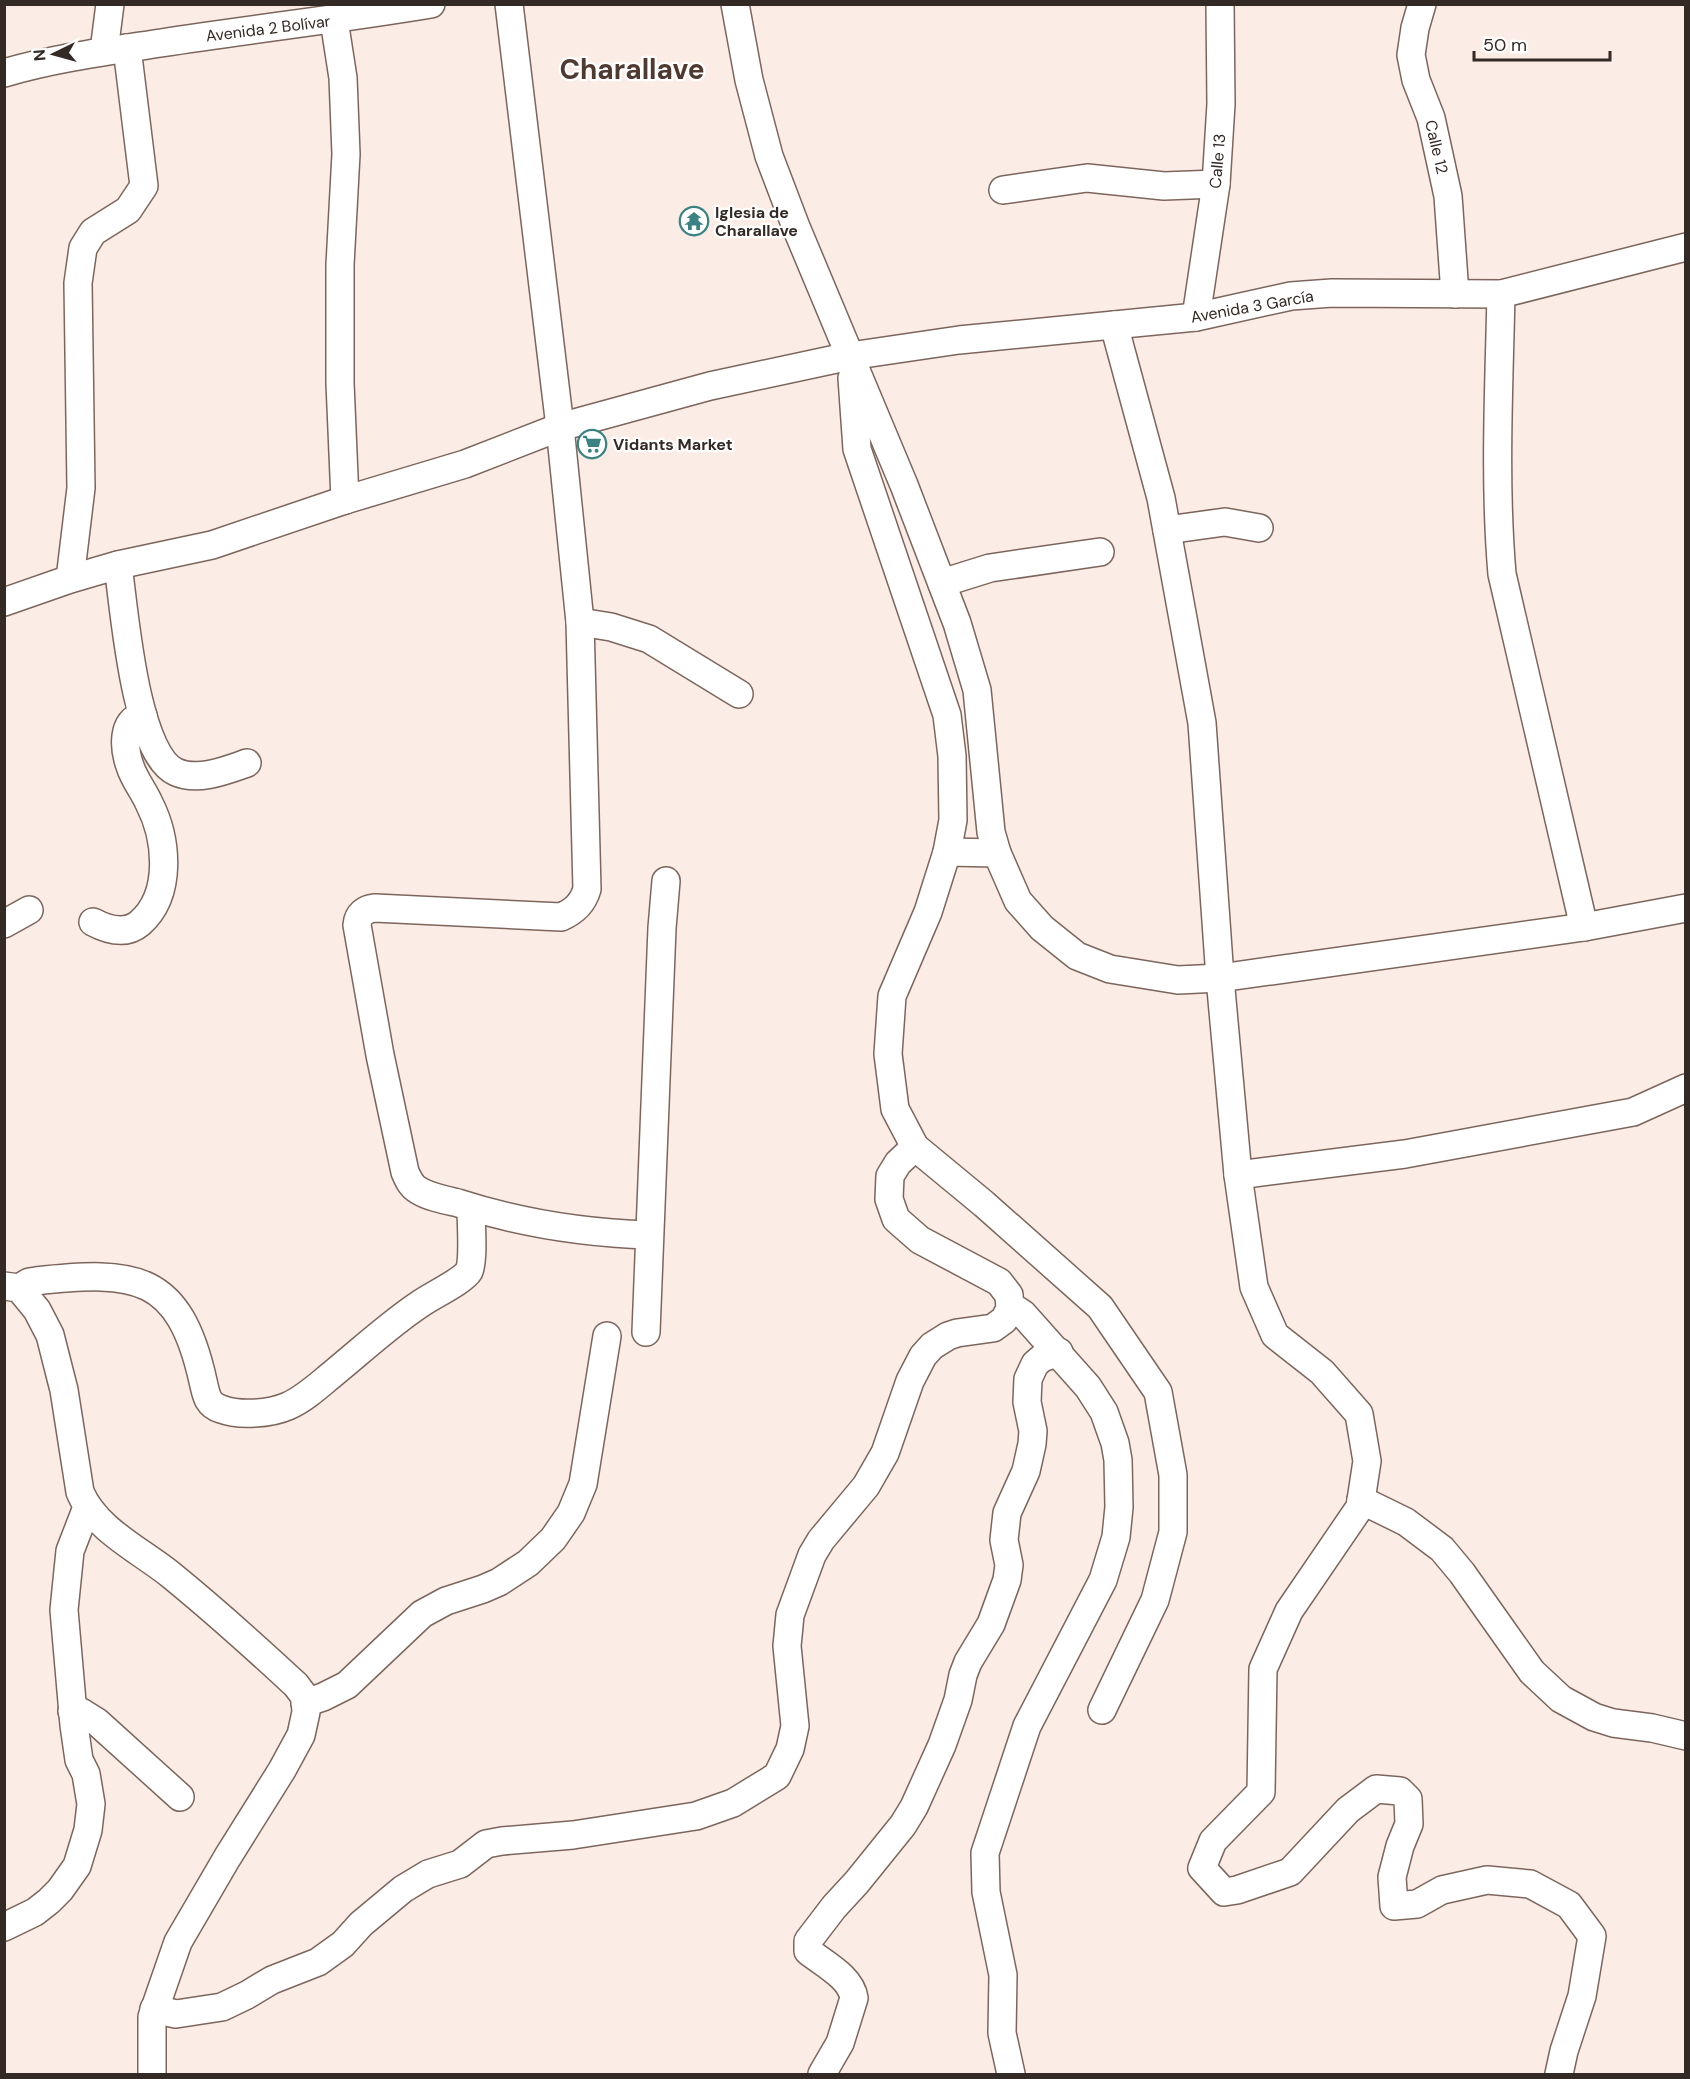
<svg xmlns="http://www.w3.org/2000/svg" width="1690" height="2079" font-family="'DM Sans',sans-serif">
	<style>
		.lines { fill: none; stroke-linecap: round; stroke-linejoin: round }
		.minor-casing { stroke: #7c665c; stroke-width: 30 }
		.minor { stroke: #fff; stroke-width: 27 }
		.labels { text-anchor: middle; stroke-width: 4.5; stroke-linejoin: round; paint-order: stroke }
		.street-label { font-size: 16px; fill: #332925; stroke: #fff }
		.poi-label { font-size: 16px; font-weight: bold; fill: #332925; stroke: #fff; text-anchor: start }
		.town-label { font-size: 28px; font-weight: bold; fill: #4f3a32; stroke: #fff }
	</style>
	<rect width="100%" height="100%" fill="#fcece6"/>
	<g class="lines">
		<g class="minor-casing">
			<g id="minor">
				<path d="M 509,4 L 560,427 L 580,622 L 587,889 C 583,903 575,911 561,917 L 375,908 C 365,909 358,914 357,925 L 380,1055 L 405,1172 C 408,1179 411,1186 418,1190 C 429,1197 445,1200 458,1203 C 520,1223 584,1233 649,1235"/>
				<path d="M 735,4 L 749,80 L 769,156 L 796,227 L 904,485 L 957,623 L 977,690 L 991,832 L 997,853 L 1018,901 L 1042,928 L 1077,956 L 1110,969 L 1178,980 L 1220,978 L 1584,927 L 1686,908"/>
				<path d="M 1422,4 L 1415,28 L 1411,55 L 1416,80 L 1431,118 L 1448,196 L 1455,294"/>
				<path d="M 334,20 L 343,78 L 346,154 L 340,265 L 340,383 L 345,500"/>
				<path d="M 104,51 L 110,4"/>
				<path d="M 4,73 C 55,58 109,51 161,43 C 251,29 341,19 431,4"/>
				<path d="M 1003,190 L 1087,178 L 1164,186 L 1216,184"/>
				<path d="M 1501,294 C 1499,387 1494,481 1502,574 L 1584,927"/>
				<path d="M 1196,317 L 1216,184 L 1221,104 L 1220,4"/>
				<path d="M 1114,325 L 1161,498 L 1202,723 L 1220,978 L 1238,1175 L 1254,1287 L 1275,1335 L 1322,1372 L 1359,1414 L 1367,1461 L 1360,1507 L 1289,1611 L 1263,1669 L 1261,1792 L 1213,1841 L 1202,1868 L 1224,1892 L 1237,1890 L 1290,1872 L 1348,1810 L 1376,1789 L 1400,1791 L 1408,1799 L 1409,1824 L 1400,1846 L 1392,1877 L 1394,1906 L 1417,1904 L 1442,1890 L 1487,1880 L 1530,1884 L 1569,1905 L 1592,1936 L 1582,1996 L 1564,2051 L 1559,2074"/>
				<path d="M 852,378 L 857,449 L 947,715 L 952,756 L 953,820 L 947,852"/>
				<path d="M 1167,530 L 1225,522 L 1259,528"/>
				<path d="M 118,565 C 124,608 135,754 176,772 C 198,782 227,770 247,763"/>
				<path d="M 70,579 L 81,488 L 78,283 L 83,248 L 93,232 L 128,210 L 144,186 L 127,48"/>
				<path d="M 942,583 L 990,568 L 1100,552"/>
				<path d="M 4,602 L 70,579 L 118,565 L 212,545 L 345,500 L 465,464 L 560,427 L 710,386 L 850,356 L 959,340 L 1196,317 L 1291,296 L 1332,293 L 1501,294 L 1686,247"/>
				<path d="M 580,622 L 611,627 L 649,639 L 739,694"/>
				<path d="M 997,853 L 947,852 L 928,912 L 892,996 L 888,1054 L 895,1109 L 915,1147 L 984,1204 L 1100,1307 L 1158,1392 L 1173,1475 L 1173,1532 L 1155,1600 L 1102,1710"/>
				<path d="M 93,922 C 108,930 126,935 140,923 C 173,894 167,838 149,803 C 143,790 134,779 130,766 C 124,750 121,719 143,716"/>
				<path d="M 4,924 L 29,910"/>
				<path d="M 1238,1175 L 1405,1154 L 1633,1112 L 1686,1088"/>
				<path d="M 4,1286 L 19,1288 L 37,1310 L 50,1335 L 64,1390 L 80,1492 C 96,1530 140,1550 171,1575 C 214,1610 255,1647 296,1685 L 305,1697 L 306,1712 L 301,1735 L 282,1770 L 227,1858 L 178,1942 L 152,2017 L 152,2074"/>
				<path d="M 19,1288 L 29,1282 L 36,1281 C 136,1270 179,1274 203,1381 C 206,1394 207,1405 221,1409 C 239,1416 270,1414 288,1406 C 306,1398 320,1384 335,1372 C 363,1349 390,1324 420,1304 C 431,1296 463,1281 469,1271 C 474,1260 471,1222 471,1208"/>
				<path d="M 1010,1309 L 1017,1310 L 1023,1314 L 1088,1387 L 1104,1412 L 1115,1443 L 1118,1460 L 1119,1507 L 1116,1537 L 1103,1580 L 1027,1726 L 985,1853 L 986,1892 L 1003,1975 L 1002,2033 L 1011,2074"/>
				<path d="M 646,1332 L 662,928 L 666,881"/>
				<path d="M 1361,1500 L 1406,1522 L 1442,1549 L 1462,1573 L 1532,1672 L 1561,1699 L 1594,1717 L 1613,1723 L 1652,1728 L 1686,1736"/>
				<path d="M 305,1703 L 323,1697 L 347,1685 L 422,1614 L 446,1601 L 483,1589 L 499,1582 L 528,1563 L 553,1539 L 571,1513 L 583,1484 L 607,1336"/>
				<path d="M 72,1711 L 81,1712 L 97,1722 L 180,1797"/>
				<path d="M 4,1927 L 35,1912 L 49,1901 L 60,1890 L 77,1866 L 88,1830 L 91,1804 L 86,1774 L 79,1760 L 74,1725 L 64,1610 L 70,1551 L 87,1507"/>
				<path d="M 154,2009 L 176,2014 L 222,2007 L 247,1995 L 272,1980 L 318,1962 L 343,1944 L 361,1924 L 403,1889 L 428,1874 L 460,1864 L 486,1844 L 502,1841 L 573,1835 L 696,1816 L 733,1803 L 777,1776 L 790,1749 L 795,1726 L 787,1646 L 790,1615 L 812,1555 L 821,1540 L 866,1486 L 885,1453 L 910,1381 L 923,1356 L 932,1346 L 948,1336 L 957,1333 L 993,1328 L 1004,1320 L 1010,1309 L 1009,1295 L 999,1282 L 920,1240 L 896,1219 L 889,1199 L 890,1176 L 898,1163 L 915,1147"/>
				<path d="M 822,2074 L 840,2043 L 854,1998 C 851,1977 824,1964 808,1951 L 808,1941 L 834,1907 L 857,1882 L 903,1825 L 914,1807 L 942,1745 L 958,1700 L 963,1675 L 968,1662 L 991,1624 L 1007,1580 L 1009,1565 L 1004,1540 L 1007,1513 L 1026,1471 L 1032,1444 L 1033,1431 L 1027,1402 L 1028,1379 L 1035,1364 L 1042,1358 L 1059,1352"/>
			</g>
		</g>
		<use href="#minor" class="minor"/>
	</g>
	<defs>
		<g id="temple-ring" transform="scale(1.5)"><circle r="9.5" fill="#fff" stroke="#3a8382" stroke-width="1.5"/><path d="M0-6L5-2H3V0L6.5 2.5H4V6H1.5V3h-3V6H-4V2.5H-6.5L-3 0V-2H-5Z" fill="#3a8382"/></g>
		<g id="supermarket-ring" transform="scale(1.5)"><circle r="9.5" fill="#fff" stroke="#3a8382" stroke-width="1.5"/><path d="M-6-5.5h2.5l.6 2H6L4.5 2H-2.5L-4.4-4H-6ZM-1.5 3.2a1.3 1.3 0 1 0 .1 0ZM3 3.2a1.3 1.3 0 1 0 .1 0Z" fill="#3a8382"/></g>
	</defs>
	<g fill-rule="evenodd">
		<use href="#temple-ring" x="694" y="221"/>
		<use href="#supermarket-ring" x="592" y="444"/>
	</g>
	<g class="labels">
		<g class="street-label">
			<text transform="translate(268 28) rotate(-7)" y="6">Avenida 2 Bolívar</text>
			<text transform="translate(1437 147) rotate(77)" y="6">Calle 12</text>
			<text transform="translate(1217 161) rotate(-85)" y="6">Calle 13</text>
			<text transform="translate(1252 306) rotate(-10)" y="6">Avenida 3 García</text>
		</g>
		<g class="poi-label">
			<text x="715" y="218">Iglesia de<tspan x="715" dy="18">Charallave</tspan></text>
			<text x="613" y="450">Vidants Market</text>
		</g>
		<g class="town-label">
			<text x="632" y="79">Charallave</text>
		</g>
	</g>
	<rect width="1690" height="2079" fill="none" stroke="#332925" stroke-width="12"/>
	<g transform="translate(54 54) rotate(265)" stroke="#ffffff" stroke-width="4.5" paint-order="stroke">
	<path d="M0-4.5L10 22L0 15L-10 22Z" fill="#332925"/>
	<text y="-9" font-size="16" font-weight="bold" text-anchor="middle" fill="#332925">N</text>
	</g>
	<path d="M1474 51v9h136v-9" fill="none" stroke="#332925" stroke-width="3"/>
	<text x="1483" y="51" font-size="18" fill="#332925" stroke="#ffffff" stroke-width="4.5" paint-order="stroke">50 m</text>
</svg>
